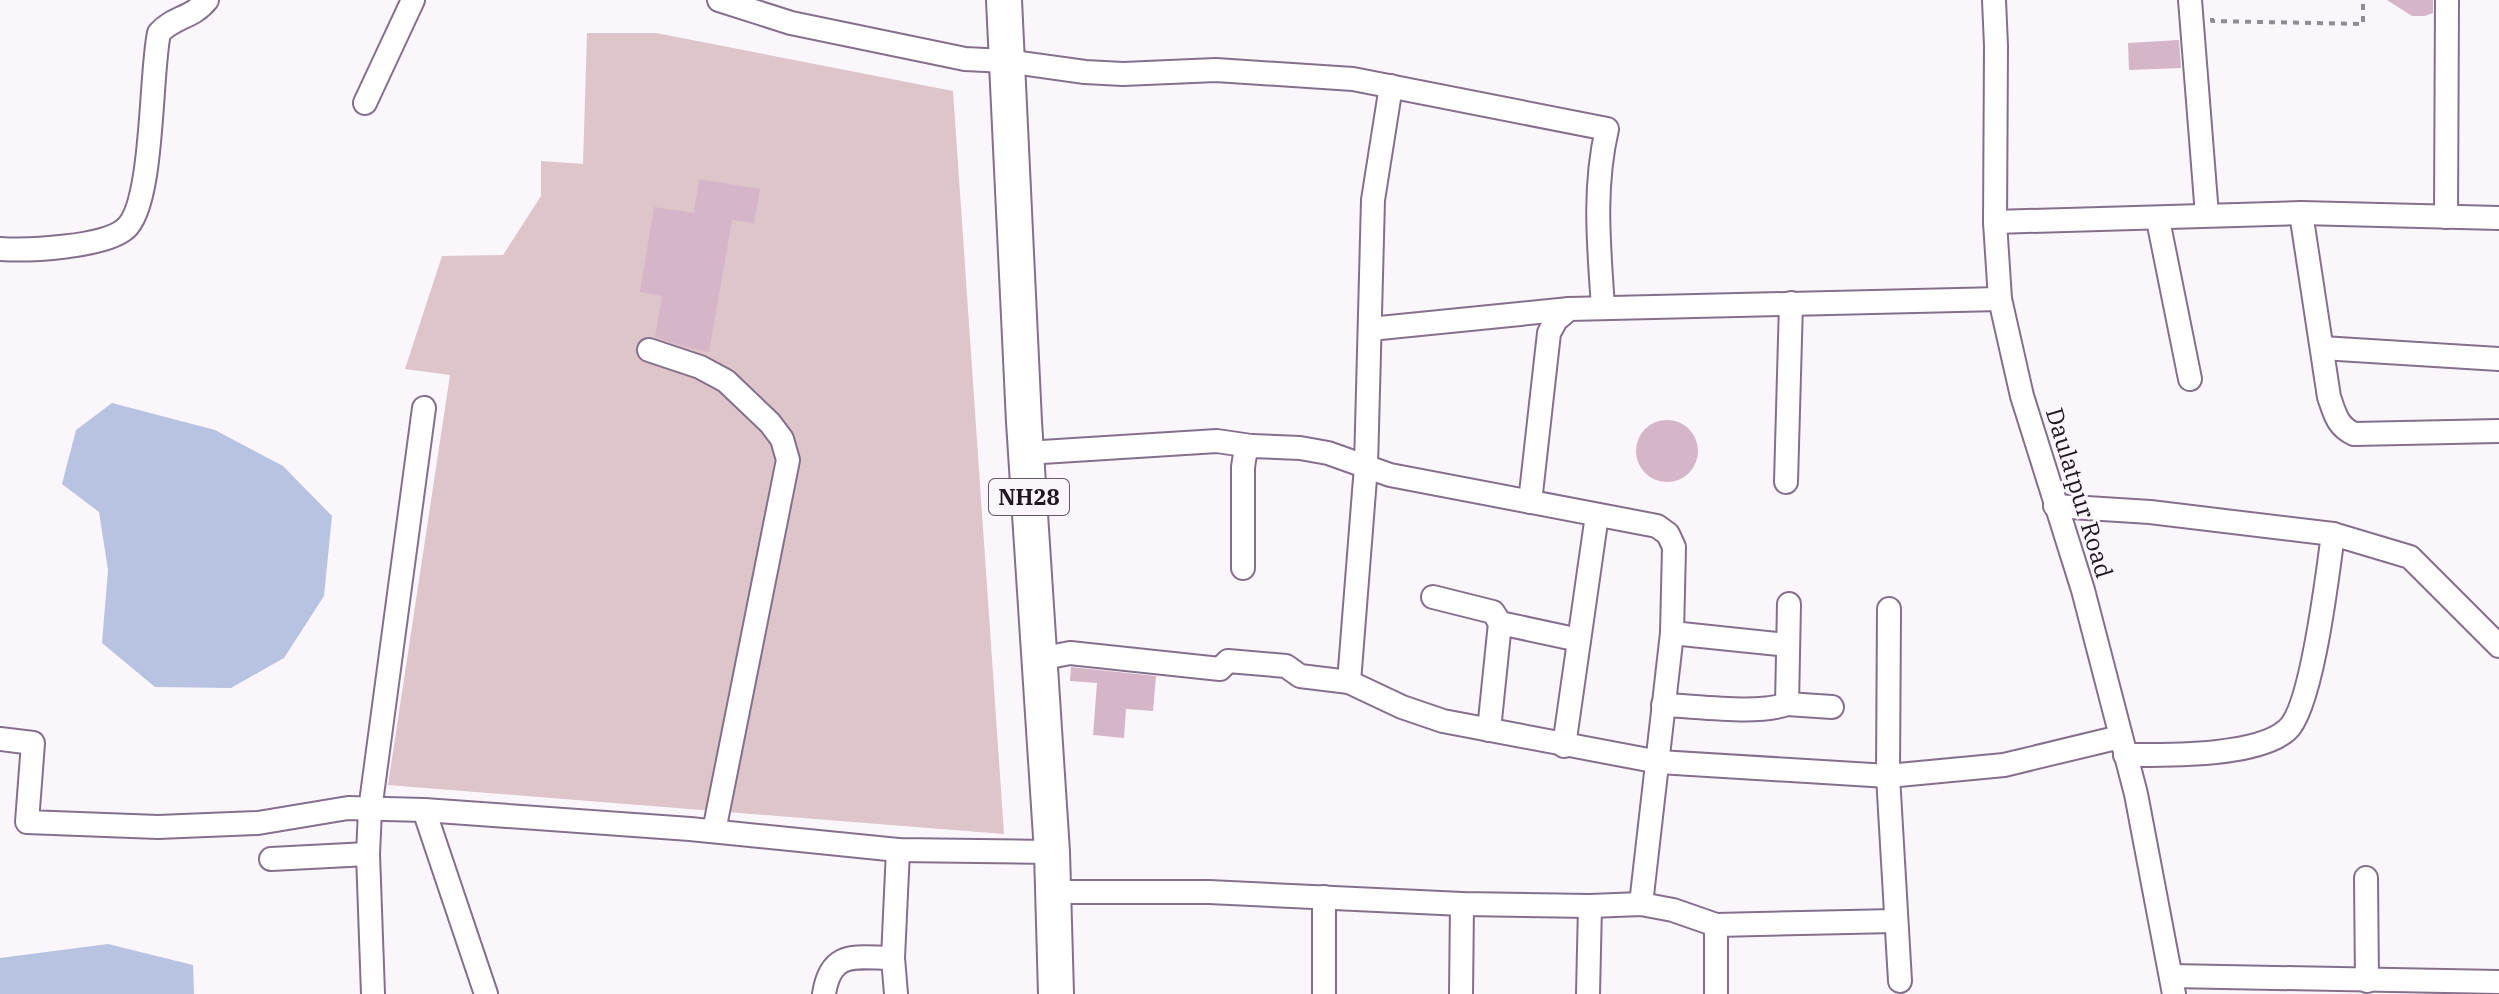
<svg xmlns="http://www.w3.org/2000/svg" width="2499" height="994" font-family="'IBM Plex Serif',serif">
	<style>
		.green { fill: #ddc5c9 }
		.water { fill: #b7c3e1 }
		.building { fill: #d5b5c8 }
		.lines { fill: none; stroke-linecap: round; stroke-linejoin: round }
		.minor-casing { stroke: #84708b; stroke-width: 26 }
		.highway-casing { stroke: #84708b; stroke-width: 38 }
		.path { stroke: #918b93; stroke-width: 4; stroke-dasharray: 6 6; stroke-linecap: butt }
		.minor { stroke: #fff; stroke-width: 22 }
		.highway { stroke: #fff; stroke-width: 34 }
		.labels { text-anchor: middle; stroke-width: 6; stroke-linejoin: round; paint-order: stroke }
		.shield { fill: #faf6fc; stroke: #615a63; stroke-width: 2 }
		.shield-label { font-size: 22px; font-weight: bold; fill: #1f1721 }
		.street-label { font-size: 24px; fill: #1f1721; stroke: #faf6fc }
	</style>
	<rect width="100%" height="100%" fill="#faf6fc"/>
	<path class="green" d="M 587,33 L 656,33 L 953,91 L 1004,834 L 388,785 L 450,375 L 405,369 L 442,256 L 503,255 L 541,196 L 541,161 L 583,164 Z"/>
	<g class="water">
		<path d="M 112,403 L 215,430 L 283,466 L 332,516 L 324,596 L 284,658 L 231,688 L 155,687 L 102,643 L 108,570 L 99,512 L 62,484 L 76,430 Z"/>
		<path d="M 108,944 L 193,965 L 194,994 L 0,994 L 0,958 Z"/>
	</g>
	<g class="building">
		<path d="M 2387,0 L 2433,0 L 2433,13 L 2425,16 L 2412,16 Z"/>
		<path d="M 2179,40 L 2181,68 L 2129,70 L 2128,43 Z"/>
		<path d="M 699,179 L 760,189 L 754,223 L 732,220 L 709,352 L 688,348 L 655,337 L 662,296 L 640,292 L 654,207 L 694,213 Z"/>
		<circle cx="1667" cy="451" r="31"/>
		<path d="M 1071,667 L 1156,676 L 1153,711 L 1126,709 L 1124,738 L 1093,735 L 1097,683 L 1070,681 Z"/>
	</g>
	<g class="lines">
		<g class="minor-casing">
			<g id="minor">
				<path d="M 719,0 L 791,23 L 965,59 L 1006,61 L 1085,72 L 1123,74 L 1216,70 L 1353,79 L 1607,129 C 1593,189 1599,247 1603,307"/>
				<path d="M 1994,0 L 1996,46 L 1995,222 L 2000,299 L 2022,396 L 2083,590 L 2136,794 L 2174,994"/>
				<path d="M 2190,0 L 2207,215"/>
				<path d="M 1391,86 L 1373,200 L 1366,466 L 1349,682 L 1402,707 L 1443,721 L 1659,762 L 1888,776 L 2004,765 L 2120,737"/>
				<path d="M 365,103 L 413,0"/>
				<path d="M 2301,213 L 2329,397 C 2335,414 2337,426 2354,434 L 2499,431"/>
				<path d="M 2446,217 L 2447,0"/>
				<path d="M 2158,220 L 2190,379"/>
				<path d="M 1995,222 L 2301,213 L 2499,218"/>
				<path d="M 0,249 C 28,251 104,247 125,229 C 154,206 150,74 159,33 C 173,17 193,18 207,0"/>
				<path d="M 1370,329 L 1569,309"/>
				<path d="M 2322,348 L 2499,359"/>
				<path d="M 649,350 L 700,367 L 726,381 L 770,423 L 782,439 L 788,460 L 714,831"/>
				<path d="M 1026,453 L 1217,441 L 1251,446"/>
				<path d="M 1786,482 L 1791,303"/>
				<path d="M 1530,502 L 1549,333 L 1556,320 L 1569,309 L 2000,299"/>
				<path d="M 2055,506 L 2150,512 L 2333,534 L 2410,557 L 2499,646"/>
				<path d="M 1243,568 L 1243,467 L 1245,454 L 1251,446 L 1300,448 L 1328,453 L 1390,475 L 1657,526 L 1668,534 L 1674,547 L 1672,633 L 1641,904"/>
				<path d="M 1433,597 L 1493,612 L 1500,623 L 1579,640"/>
				<path d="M 1889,609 L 1888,776 L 1900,981"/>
				<path d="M 1672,633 L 1787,645"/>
				<path d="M 1039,659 L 1070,653 L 1220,669 L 1228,661 L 1286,666 L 1300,676 L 1349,682"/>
				<path d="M 1787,704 L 1832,707"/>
				<path d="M 1663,705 C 1695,706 1759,715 1787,704 L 1789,604"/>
				<path d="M 1489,730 L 1500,623"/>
				<path d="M 0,739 L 33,743 L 27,822 L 158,827 L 258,823 L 348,808 L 424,810 L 690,829 L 898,850 L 1052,852"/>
				<path d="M 1564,746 L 1597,515"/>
				<path d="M 2125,755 C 2165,755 2257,757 2287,730 C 2312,709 2328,571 2333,534"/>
				<path d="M 424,810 L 486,994"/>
				<path d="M 271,859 L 368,854"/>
				<path d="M 2366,878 L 2367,981"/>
				<path d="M 1052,892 L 1209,892 L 1462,904 L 1590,906 L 1641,904 L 1673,910 L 1716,925 L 1895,921"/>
				<path d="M 1324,897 L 1324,994"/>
				<path d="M 2171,976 L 2499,982"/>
				<path d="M 373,994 L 368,854 L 370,810 L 424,408"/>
				<path d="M 824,994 C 831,949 856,958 893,958"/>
				<path d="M 896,994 L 893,958 L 898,850"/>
				<path d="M 1461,994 L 1462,904"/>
				<path d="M 1588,994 L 1590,906"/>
				<path d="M 1716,994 L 1716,925"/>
			</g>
		</g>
		<g class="highway-casing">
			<path id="highway" d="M 1004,0 L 1024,422 L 1052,852 L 1056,994"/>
		</g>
		<path class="path" d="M 2212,18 L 2212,21 L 2363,24 L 2363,0"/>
		<use href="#minor" class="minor"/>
		<use href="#highway" class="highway"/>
	</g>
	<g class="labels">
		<rect class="shield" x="989" y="479" width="80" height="36" rx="6"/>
		<g class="shield-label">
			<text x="1029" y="505">NH28</text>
		</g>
		<g class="street-label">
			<text transform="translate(2079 493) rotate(73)" y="8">Daulatpur Road</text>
		</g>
	</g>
</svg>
